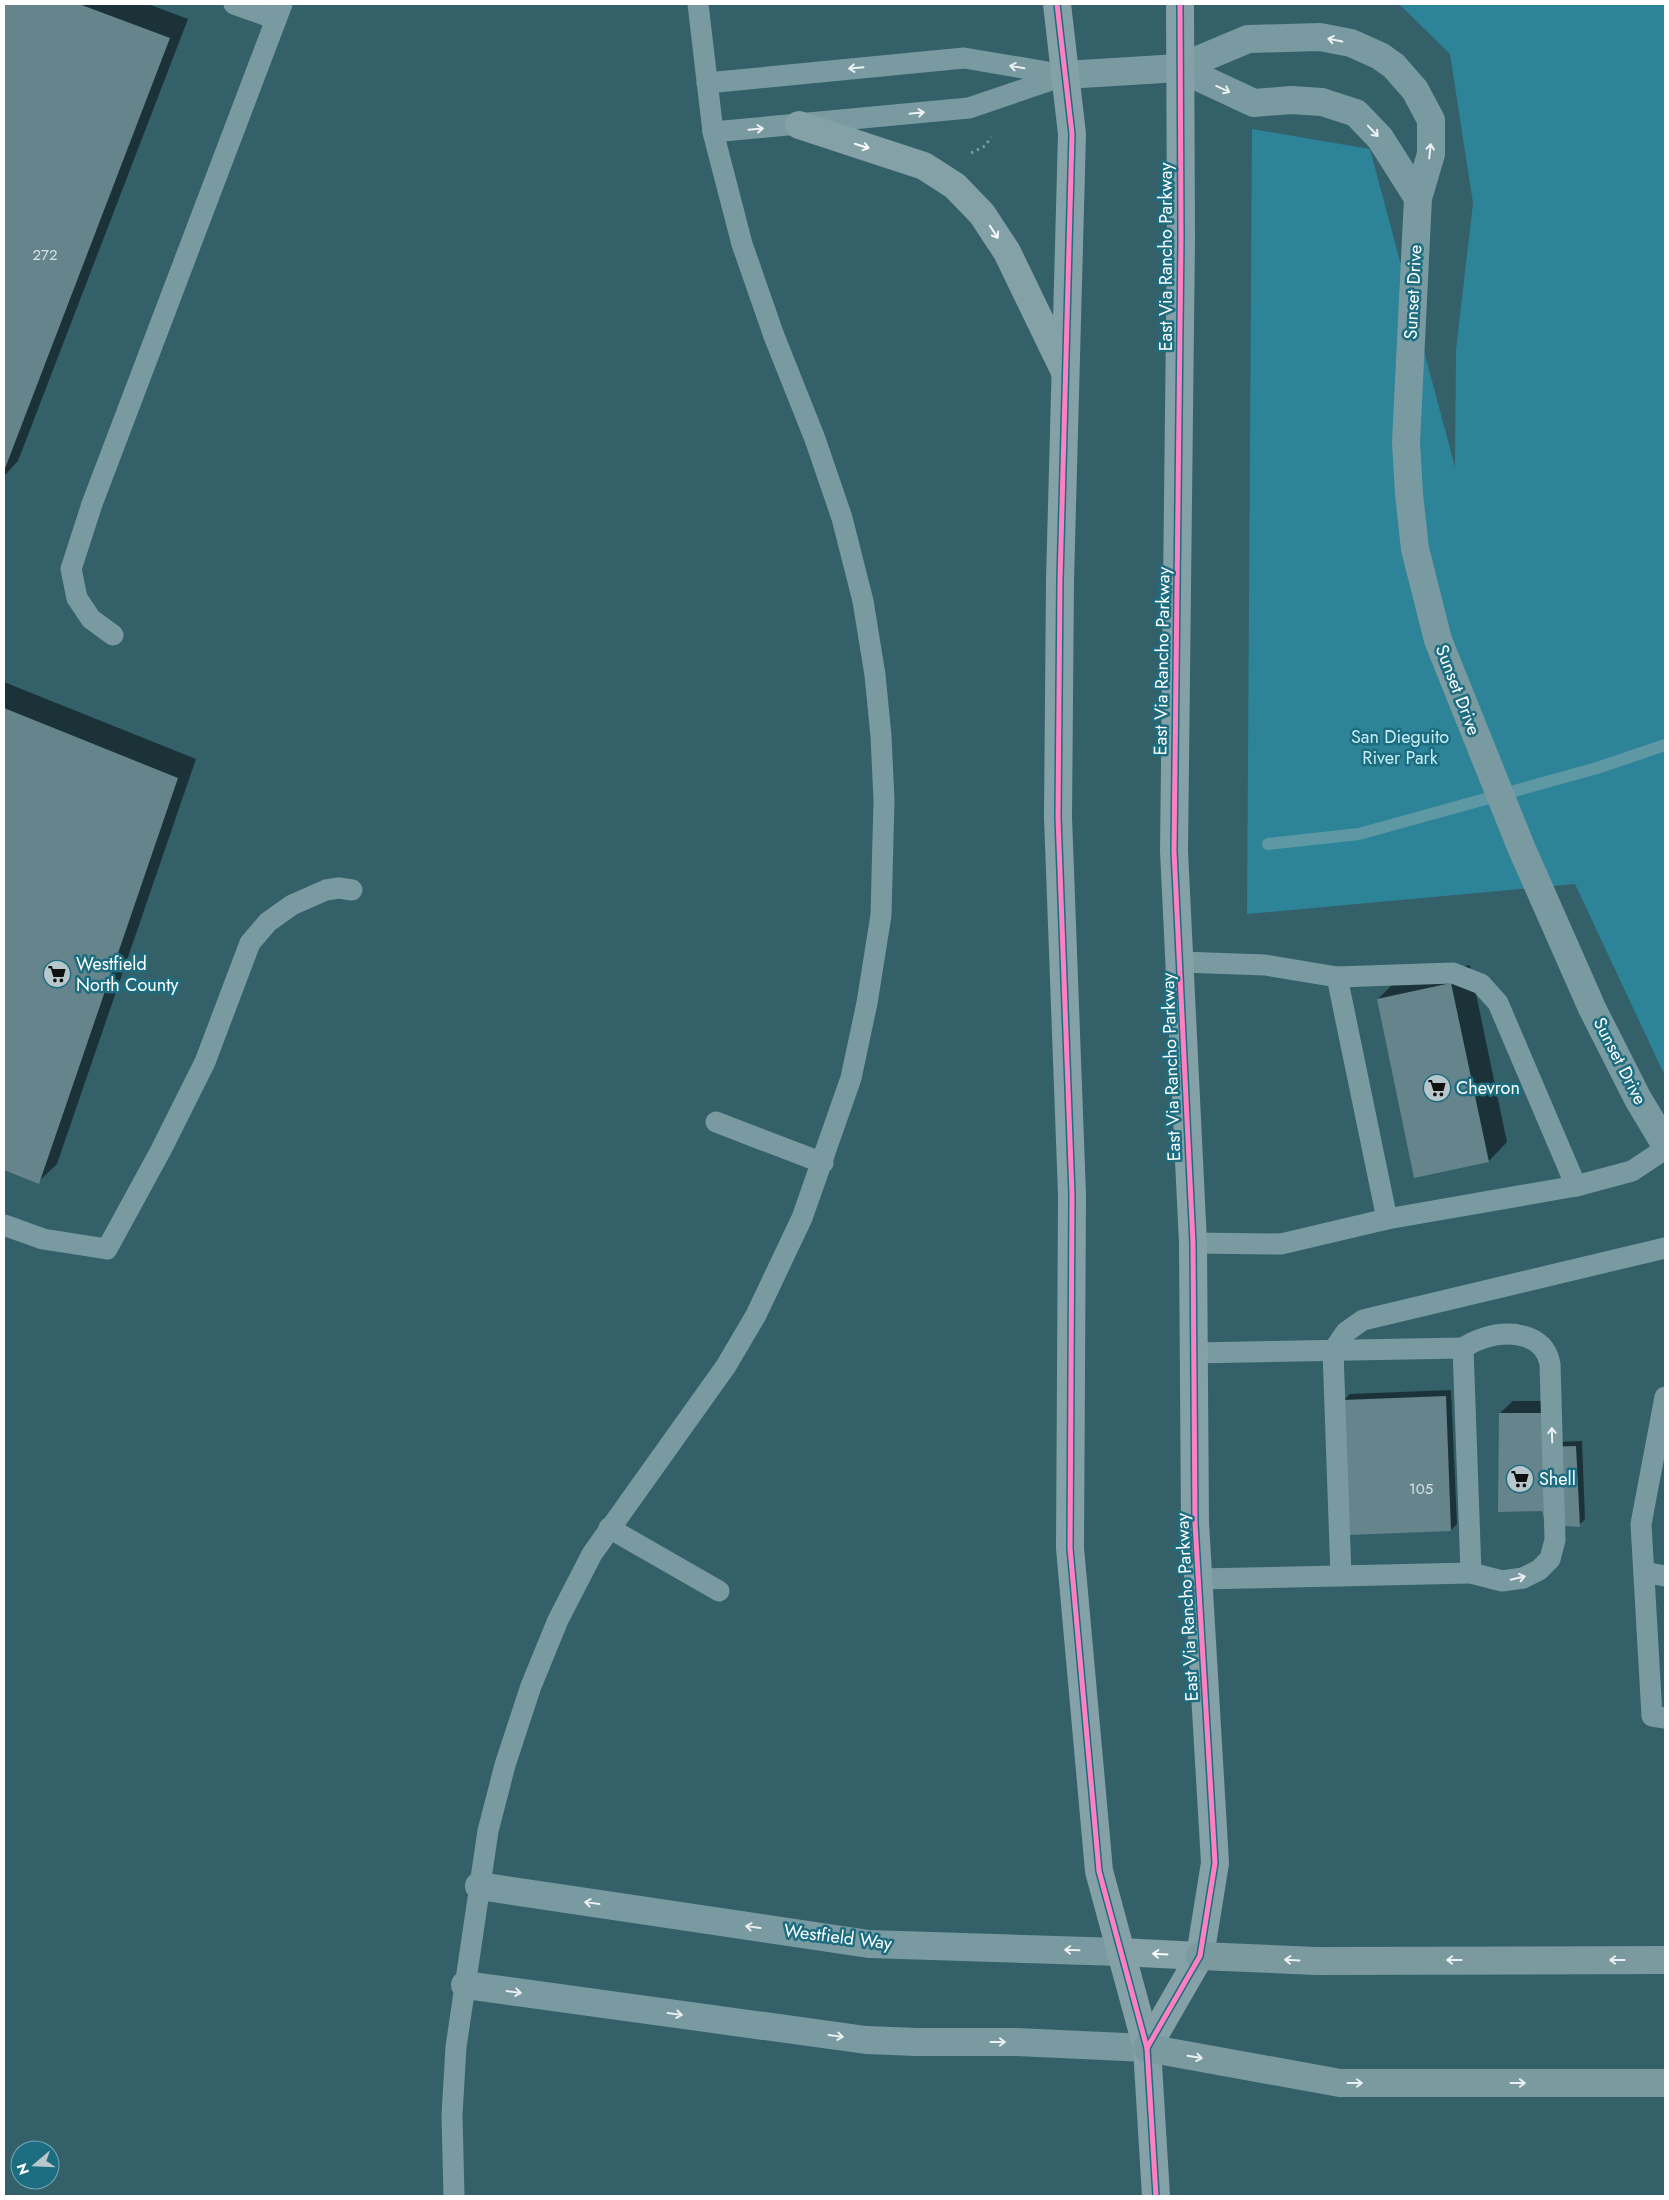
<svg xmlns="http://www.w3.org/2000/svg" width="1669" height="2200" font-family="Jost,sans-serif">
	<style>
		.green { fill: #2d8397 }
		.shadow { fill: #0007 }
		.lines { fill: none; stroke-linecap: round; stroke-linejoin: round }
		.stream { stroke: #5e98a4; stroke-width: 12 }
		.building { fill: #65848c }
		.path { stroke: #7a9aa1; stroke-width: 3; stroke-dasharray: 2.5 4; stroke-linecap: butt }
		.service { stroke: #7a9aa1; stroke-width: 21 }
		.minor { stroke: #7a9aa1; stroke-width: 28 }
		.primary { stroke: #84a1a8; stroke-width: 28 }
		.motorway { stroke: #7b9aa0; stroke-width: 28 }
		.cycleway-casing { stroke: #1d6d81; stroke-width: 8 }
		.cycleway { stroke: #ff80c0; stroke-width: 5 }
		.oneway { stroke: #ebf0f1 }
		.oneway2 { stroke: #f9fafb }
		.labels { text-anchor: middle; stroke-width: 5; stroke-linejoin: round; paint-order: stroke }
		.number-label { font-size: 15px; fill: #d8e0e2 }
		.street-label { font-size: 18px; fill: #fff; stroke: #1d6d81 }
		.park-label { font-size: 18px; fill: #c6eef7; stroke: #1d6d81 }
		.poi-label { font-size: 18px; fill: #fff; stroke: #1d6d81; text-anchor: start }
	</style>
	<rect width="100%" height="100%" fill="#34606a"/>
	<path class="green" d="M 1399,4 L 1665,4 L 1665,1076 L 1575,884 L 1247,914 L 1252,129 L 1370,149 L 1455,467 L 1456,350 L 1473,203 L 1450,54 Z"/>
	<g class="shadow">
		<path d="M 4,4 L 148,4 L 188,19 L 18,461 L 4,476 Z"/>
		<path d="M 4,682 L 196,759 L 57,1164 L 38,1182 L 4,1169 Z"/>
		<path d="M 1470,965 L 1507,1142 L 1489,1161 L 1378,999 L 1397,980 Z"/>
		<path d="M 1451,1390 L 1457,1524 L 1451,1530 L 1344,1400 L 1350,1394 Z"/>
		<path d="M 1513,1401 L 1555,1401 L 1555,1442 L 1582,1441 L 1585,1519 L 1579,1525 L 1543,1510 L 1500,1413 Z"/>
	</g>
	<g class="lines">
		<path class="stream" d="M 1268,844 L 1359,834 L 1597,768 L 1665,745"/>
	</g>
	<g class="building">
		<path d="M 4,4 L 79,4 L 170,38 L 4,471 Z"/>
		<path d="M 4,708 L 178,778 L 39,1184 L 4,1170 Z"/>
		<path d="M 1451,983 L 1489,1162 L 1414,1178 L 1377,999 Z"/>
		<path d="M 1446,1396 L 1451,1531 L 1348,1535 L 1343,1400 Z"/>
		<path d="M 1499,1413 L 1543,1413 L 1542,1447 L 1576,1446 L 1580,1527 L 1546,1525 L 1542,1511 L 1498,1512 Z"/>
	</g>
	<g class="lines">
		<path class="path" d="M 971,153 L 985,146 L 991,137"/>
		<g class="service">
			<path d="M 234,4 L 276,19"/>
			<path d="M 707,83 L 964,58 L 1065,75"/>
			<path d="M 713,132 L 969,108 L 1063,76"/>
			<path d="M 113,635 L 91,619 L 77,598 L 71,569 L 92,504 L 282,4"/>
			<path d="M 1181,962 L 1265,965 L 1337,977 L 1387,1219"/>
			<path d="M 1337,977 L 1453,973 L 1481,984 L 1498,1003 L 1576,1186"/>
			<path d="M 716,1122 L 823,1163"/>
			<path d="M 4,1225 L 43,1239 L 107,1249 L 161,1150 L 205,1062 L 250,943 L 268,922 L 292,905 L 326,890 L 339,888 L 352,890"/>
			<path d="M 1193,1243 L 1281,1244 L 1387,1219 L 1576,1186 L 1632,1171 L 1665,1149"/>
			<path d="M 1463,1348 C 1469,1344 1477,1340 1484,1338 C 1509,1330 1545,1333 1550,1364 L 1555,1540 L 1550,1559 L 1539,1570 L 1523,1578 L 1502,1581 L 1471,1573"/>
			<path d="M 1193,1353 L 1463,1348 L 1471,1573 L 1199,1579"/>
			<path d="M 1665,1397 L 1641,1524 L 1652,1716 L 1665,1718"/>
			<path d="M 609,1528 L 719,1591"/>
			<path d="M 1644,1572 L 1665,1576"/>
			<path d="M 1341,1576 L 1333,1351 L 1346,1332 L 1363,1320 L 1665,1248"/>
			<path d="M 454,2196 L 452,2115 L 456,2047 L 488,1831 L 505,1765 L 531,1686 L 558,1620 L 592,1554 L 726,1366 L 756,1315 L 802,1218 L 851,1078 L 867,1003 L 881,915 L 884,800 L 881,736 L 875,675 L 863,601 L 842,518 L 815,439 L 774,336 L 742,244 L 713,132 L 698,4"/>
		</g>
		<g class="minor">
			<path d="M 1179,68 L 1254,103 L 1291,100 L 1322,102 L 1356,113 L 1380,138 L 1418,198"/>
			<path d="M 1065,75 L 1179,68 L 1248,39 L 1320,37 L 1351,43 L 1380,56 L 1394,66 L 1415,90 L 1431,120 L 1431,154 L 1418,198 L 1406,442 L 1409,494 L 1415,549 L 1438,640 L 1521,847 L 1592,1008 L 1638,1099 L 1665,1144"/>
			<path d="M 479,1886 L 869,1944 L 1120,1952"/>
			<path d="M 465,1985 L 866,2040 L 917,2042 L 1016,2042 L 1147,2048"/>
		</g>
		<g class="primary">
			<path d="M 1057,4 L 1072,134 L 1060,580 L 1058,817 L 1072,1195 L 1070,1548 L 1099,1871 L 1147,2048 L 1156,2196"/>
			<path d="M 799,125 L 924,166 L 955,186 L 982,214 L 1007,252 L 1064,370"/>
			<path d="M 1120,1952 L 1200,1956"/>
			<path d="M 1147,2048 L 1200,1956 L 1215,1863 L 1195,1523 L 1193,1243 L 1174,851 L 1181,238 L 1180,4"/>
		</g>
		<g class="motorway">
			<path d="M 1200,1956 L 1316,1961 L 1665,1960"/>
			<path d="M 1147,2048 L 1340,2083 L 1665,2083"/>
		</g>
		<g class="cycleway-casing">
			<g id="cycleway">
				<path d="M 1057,4 L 1072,134 L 1060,580 L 1058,817 L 1072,1195 L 1070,1548 L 1099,1871 L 1147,2048 L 1156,2196"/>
				<path d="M 1147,2048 L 1200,1956 L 1215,1863 L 1195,1523 L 1193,1243 L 1174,851 L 1181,238 L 1180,4"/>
			</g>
		</g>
		<use href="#cycleway" class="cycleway"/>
	</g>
	<defs><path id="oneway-shaft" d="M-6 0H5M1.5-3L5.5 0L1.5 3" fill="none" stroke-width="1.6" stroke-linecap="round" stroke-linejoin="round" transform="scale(1.25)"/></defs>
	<g class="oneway">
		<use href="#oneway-shaft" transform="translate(1335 40) rotate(-168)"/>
		<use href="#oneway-shaft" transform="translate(1017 67) rotate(-170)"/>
		<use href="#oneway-shaft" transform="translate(856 68) rotate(175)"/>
		<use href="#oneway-shaft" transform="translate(1223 89) rotate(25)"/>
		<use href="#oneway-shaft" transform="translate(917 113) rotate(-6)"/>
		<use href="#oneway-shaft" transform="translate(756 129) rotate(-5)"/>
		<use href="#oneway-shaft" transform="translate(1373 131) rotate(46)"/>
		<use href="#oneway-shaft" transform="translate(1430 151) rotate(-84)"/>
		<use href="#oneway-shaft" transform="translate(1552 1435) rotate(-92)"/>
		<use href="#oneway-shaft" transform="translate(1518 1578) rotate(-13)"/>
		<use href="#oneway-shaft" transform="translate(592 1903) rotate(-172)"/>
		<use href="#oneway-shaft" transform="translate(753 1927) rotate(-172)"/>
		<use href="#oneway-shaft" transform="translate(1072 1950) rotate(-178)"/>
		<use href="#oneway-shaft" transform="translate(1292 1960) rotate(-177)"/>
		<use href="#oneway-shaft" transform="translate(1454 1960) rotate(180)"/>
		<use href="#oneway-shaft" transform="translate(1617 1960) rotate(180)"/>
		<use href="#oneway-shaft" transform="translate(514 1992) rotate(8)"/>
		<use href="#oneway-shaft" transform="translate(675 2014) rotate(8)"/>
		<use href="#oneway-shaft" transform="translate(836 2036) rotate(8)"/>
		<use href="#oneway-shaft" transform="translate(998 2042)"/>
		<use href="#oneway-shaft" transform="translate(1195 2057) rotate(10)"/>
		<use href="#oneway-shaft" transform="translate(1355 2083)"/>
		<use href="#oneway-shaft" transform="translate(1518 2083)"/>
	</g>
	<g class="oneway2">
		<use href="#oneway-shaft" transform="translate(862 146) rotate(18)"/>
		<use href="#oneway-shaft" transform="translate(994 232) rotate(57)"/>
		<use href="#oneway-shaft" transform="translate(1160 1954) rotate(-177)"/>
	</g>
	<defs>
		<g id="supermarket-disc" transform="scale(1.4375)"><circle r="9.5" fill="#b8c7cb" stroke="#1d6d81"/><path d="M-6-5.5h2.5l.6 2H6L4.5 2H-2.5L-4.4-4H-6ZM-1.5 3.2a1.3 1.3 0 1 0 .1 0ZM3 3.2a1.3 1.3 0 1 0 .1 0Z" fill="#111"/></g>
	</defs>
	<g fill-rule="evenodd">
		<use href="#supermarket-disc" x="57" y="974"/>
		<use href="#supermarket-disc" x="1437" y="1088"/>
		<use href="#supermarket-disc" x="1520" y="1479"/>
	</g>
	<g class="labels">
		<g class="number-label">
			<text x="45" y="260">272</text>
			<text x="1421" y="1494">105</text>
		</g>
		<g class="street-label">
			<text transform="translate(1166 257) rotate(-90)" y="6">East Via Rancho Parkway</text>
			<text transform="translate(1413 292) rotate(-87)" y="6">Sunset Drive</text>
			<text transform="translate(1162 661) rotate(-89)" y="6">East Via Rancho Parkway</text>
			<text transform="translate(1458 690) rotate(69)" y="6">Sunset Drive</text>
			<text transform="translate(1620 1061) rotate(63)" y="6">Sunset Drive</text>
			<text transform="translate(1171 1067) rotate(-92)" y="6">East Via Rancho Parkway</text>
			<text transform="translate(1187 1607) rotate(-93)" y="6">East Via Rancho Parkway</text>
			<text transform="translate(838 1937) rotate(7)" y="6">Westfield Way</text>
		</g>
		<g class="park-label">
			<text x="1400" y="743">San Dieguito<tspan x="1400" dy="21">River Park</tspan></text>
		</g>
		<g class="poi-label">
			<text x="76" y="970">Westfield<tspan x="76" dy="21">North County</tspan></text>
			<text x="1456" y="1094">Chevron</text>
			<text x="1539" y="1485">Shell</text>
		</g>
	</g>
	<rect width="1669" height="2200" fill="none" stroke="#ffffff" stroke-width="10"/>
	<g transform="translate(35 2165) rotate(251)"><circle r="24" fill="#1d6d81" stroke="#77a7b3"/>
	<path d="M0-4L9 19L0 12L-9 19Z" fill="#b8c7cb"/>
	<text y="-8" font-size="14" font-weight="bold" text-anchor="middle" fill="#ffffff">N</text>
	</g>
</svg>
